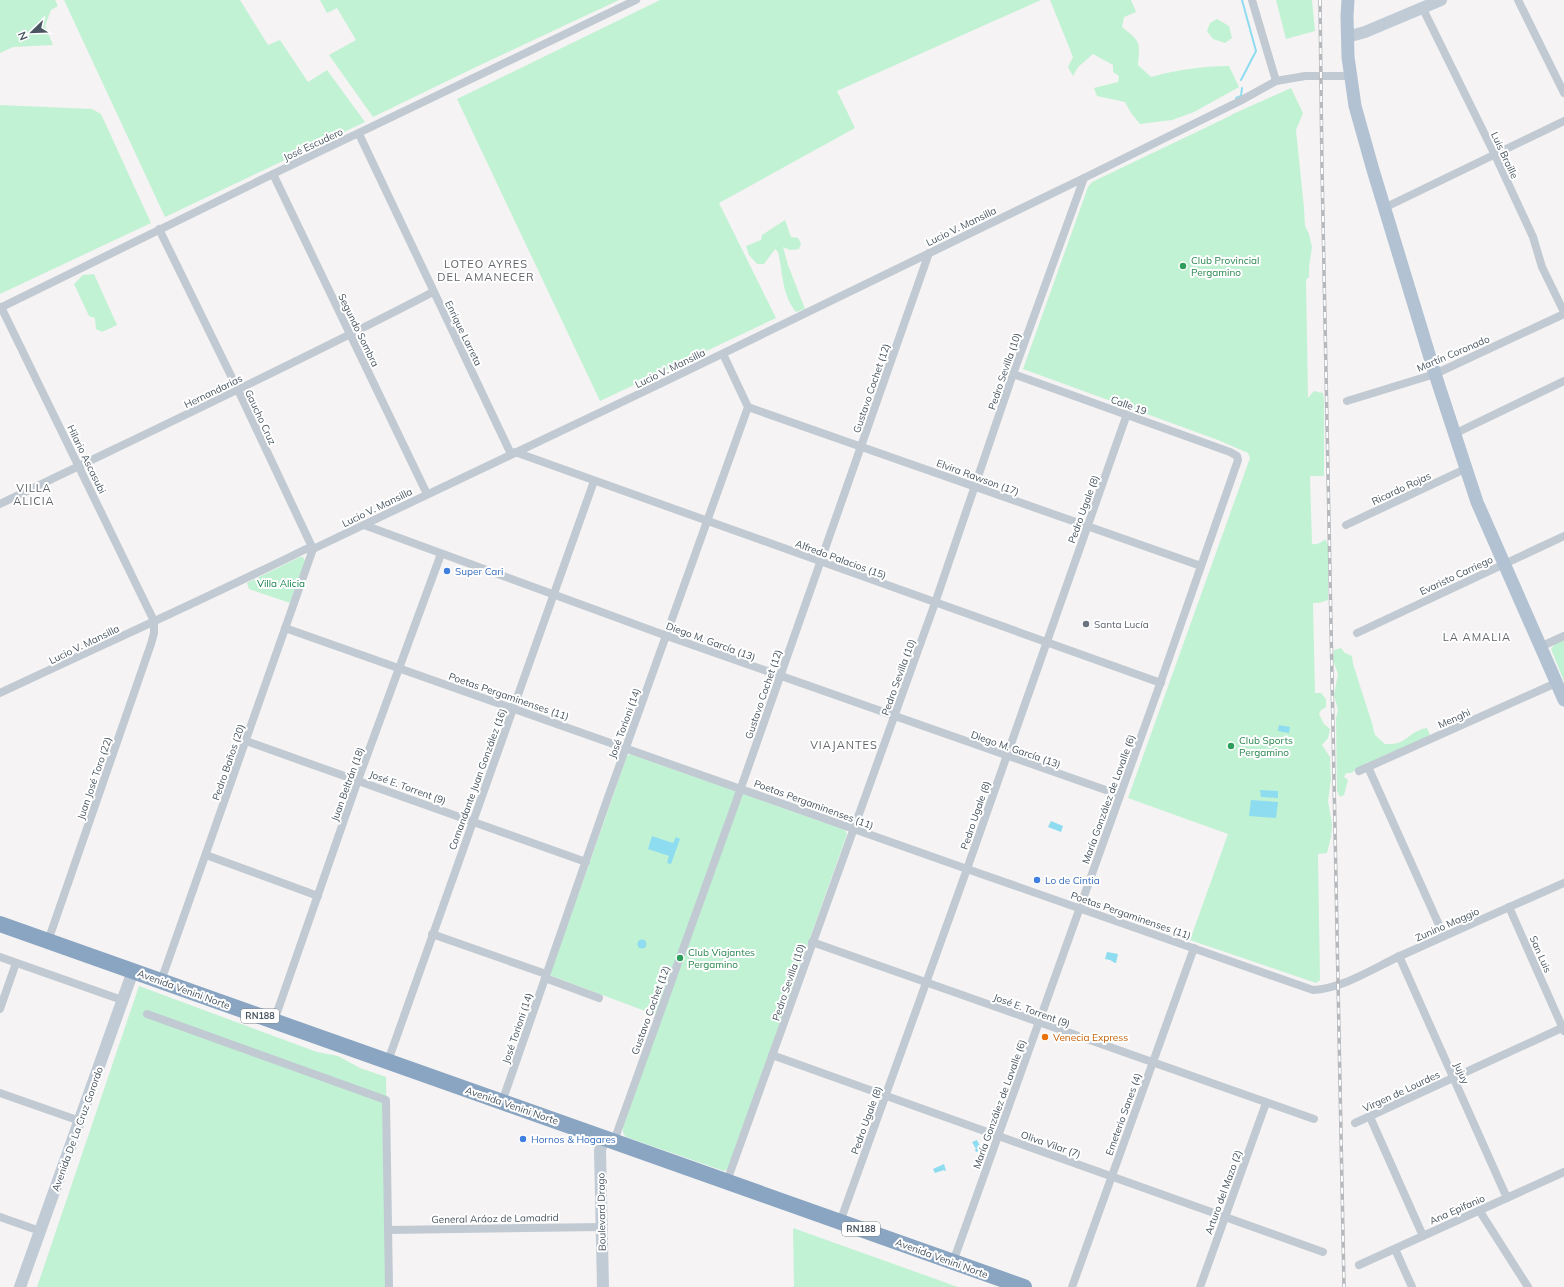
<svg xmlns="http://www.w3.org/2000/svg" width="1564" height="1287" font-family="Mulish,sans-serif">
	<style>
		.green { fill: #c2f2d4 }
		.water { fill: #8edcf0 }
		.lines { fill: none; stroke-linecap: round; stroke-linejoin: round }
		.stream { stroke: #8edcf0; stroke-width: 2 }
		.street { stroke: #c1cad2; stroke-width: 8 }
		.secondary { stroke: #c0cbd6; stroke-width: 12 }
		.primary { stroke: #b2c2d2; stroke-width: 13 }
		.highway { stroke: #8aa5c2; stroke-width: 16 }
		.rail-casing { stroke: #b5b8bd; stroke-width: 3.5 }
		.rail { stroke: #fff; stroke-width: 2; stroke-dasharray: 6; stroke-linecap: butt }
		.leisure-dot { fill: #2e9e5b; stroke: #fff; stroke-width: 1.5 }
		.shop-dot { fill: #3f7fe0; stroke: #fff; stroke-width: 1.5 }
		.worship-dot { fill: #6b7280; stroke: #fff; stroke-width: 1.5 }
		.food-dot { fill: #e8710a; stroke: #fff; stroke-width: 1.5 }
		.labels { text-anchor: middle; stroke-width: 4; stroke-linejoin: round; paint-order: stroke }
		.shield { fill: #fff; stroke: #808990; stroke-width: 1 }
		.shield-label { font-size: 9px; font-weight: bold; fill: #495661 }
		.street-label { font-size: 10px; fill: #495661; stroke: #fff }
		.leisure-label { font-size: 10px; fill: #27864d; stroke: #fff; text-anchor: start }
		.shop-label { font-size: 10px; fill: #366cbe; stroke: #fff; text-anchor: start }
		.park-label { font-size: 10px; fill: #14834b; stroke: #fff }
		.worship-label { font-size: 10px; fill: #5b616d; stroke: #fff; text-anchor: start }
		.food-label { font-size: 10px; fill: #c56008; stroke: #fff; text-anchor: start }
		.neighbourhood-label { font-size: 11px; letter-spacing: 1px; fill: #5f6368; stroke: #fff }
	</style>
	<rect width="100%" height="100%" fill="#f5f3f3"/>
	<g class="green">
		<path d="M 0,0 L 55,0 L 58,6 L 51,10 L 45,26 L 53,45 L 13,47 L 0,53 Z"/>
		<path d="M 64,0 L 240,0 L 268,45 L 280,40 L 308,82 L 327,70 L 365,122 L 165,217 Z"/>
		<path d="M 320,0 L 619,0 L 476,67 L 373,117 L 329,55 L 356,40 L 337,8 L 327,13 Z"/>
		<path d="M 660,0 L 1041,0 L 837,91 L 855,128 L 719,203 L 776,318 L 600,401 L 457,99 Z"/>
		<path d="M 1050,0 L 1131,0 L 1136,12 L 1124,17 L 1122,27 C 1141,42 1140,42 1138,65 L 1151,77 C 1176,70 1202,66 1229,66 L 1239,87 L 1194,112 L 1172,120 L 1140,124 L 1131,113 L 1125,102 L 1097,96 L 1094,88 L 1118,82 L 1119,76 L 1113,72 L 1113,65 L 1093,54 L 1078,67 L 1073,76 L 1068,67 L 1073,57 Z"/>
		<path d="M 1276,0 L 1312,0 L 1315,31 L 1286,39 Z"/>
		<path d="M 1217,19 L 1229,26 L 1232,38 L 1225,43 L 1213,39 L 1207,31 L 1210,23 Z"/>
		<path d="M 1291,88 L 1303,113 L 1296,130 L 1304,208 L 1305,226 L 1309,234 L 1312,247 L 1309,267 L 1309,277 L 1306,280 L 1308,398 L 1314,391 L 1323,393 L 1324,400 L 1324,476 L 1310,476 L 1312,544 C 1317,545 1321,543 1325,539 L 1328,545 L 1328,600 L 1319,603 L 1313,603 L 1315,693 L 1321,693 L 1326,699 L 1326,707 L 1321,710 L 1319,714 L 1324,724 L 1330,729 L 1328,738 L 1322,745 L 1330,757 L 1331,779 L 1328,801 L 1332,824 L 1331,837 L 1327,853 L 1318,854 L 1320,980 L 1316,983 L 1190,940 L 1228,834 L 1128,798 L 1250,458 L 1248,453 L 1218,440 L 1023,369 L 1088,187 L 1092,182 L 1232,115 L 1233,114 Z"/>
		<path d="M 0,105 L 92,109 L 101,114 L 151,223 L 0,294 Z"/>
		<path d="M 785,220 L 791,237 L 798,238 L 801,243 L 799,249 L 790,250 L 783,247 L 788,265 L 805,309 L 796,312 C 782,295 783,273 778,252 L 775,249 L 764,264 L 757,264 L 749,255 L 746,246 L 761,240 L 762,235 Z"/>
		<path d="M 94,274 L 117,325 L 102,332 L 96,329 L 95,318 L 89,316 L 74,284 L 83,275 Z"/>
		<path d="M 300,557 L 303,557 L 305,561 L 290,603 L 249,589 L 247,583 Z"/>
		<path d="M 1564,640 L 1564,681 L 1551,649 L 1555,644 Z"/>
		<path d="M 1341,648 L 1345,653 L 1352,656 L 1353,664 L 1372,723 L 1375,735 L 1385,744 C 1389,744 1395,744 1398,743 C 1409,739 1413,730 1427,728 L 1430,735 L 1399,751 L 1384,755 L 1379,760 L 1371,763 L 1368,762 L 1351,773 L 1346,773 L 1344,777 L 1348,780 L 1344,795 L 1340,797 L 1337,791 L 1336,718 L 1338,710 L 1334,695 L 1338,674 L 1333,660 L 1334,650 Z"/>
		<path d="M 630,754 L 845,830 L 847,834 L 728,1169 L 724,1171 L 626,1137 L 623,1133 L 623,1127 L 661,1017 L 549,975 L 572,913 L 572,905 L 579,893 L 627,756 Z"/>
		<path d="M 139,986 L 317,1052 L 338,1056 L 360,1068 L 386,1077 L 390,1287 L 37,1287 Z"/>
		<path d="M 793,1228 L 958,1287 L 794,1287 Z"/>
	</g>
	<g class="water">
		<path d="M 1279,725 L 1290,727 L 1289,733 L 1278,731 Z"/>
		<path d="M 1260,790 L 1278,791 L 1278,798 L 1261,797 Z"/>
		<path d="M 1251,800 L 1278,802 L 1276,818 L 1249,816 Z"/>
		<path d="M 1051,821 L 1063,826 L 1061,832 L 1048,827 Z"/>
		<path d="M 652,836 L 673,843 L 676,837 L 680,839 L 671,864 L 667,863 L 669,856 L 648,849 Z"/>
		<circle cx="642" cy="944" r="4.5"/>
		<path d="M 1107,952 L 1118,954 L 1116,963 L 1115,963 L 1110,960 L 1105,959 Z"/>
		<path d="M 977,1140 L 982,1150 L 976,1152 L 975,1150 L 976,1149 L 972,1142 Z"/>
		<path d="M 944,1164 L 946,1171 L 945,1171 L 944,1170 L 935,1173 L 933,1169 Z"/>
	</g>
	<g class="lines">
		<g class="stream">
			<path d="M 1241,80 L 1256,51 L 1242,0"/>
			<path d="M 1236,98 L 1241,96 L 1242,88"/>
		</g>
		<g class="street">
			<path d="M 1252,0 L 1276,81"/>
			<path d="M 1518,0 L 1564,93"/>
			<path d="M 1423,9 L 1495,155 L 1533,237 L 1542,267 L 1564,312"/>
			<path d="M 359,134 L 511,454"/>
			<path d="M 273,174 L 427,494"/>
			<path d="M 1384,208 L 1564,121"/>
			<path d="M 159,229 L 238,390 L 313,549 L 161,981"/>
			<path d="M 1,307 L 154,621 L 154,633 L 151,644 L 48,941"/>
			<path d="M 0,308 L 273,174 L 636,0"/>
			<path d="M 1347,401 L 1435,374 L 1564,314"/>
			<path d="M 748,407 L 1201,566"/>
			<path d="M 1454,434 L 1564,381"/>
			<path d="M 515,452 L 1161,683"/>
			<path d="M 0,504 C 145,434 291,366 433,292"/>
			<path d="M 364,525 L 667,636 L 1120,795"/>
			<path d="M 1346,525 L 1465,469"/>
			<path d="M 285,628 L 967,869 L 1313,990 C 1344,988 1372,969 1400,956 C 1455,931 1509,907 1564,883"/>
			<path d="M 1357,633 L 1564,536"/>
			<path d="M 1540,647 L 1564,636"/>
			<path d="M 0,693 C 102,645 205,599 306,549 L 313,549 L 664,382 L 1084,178 L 1240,101 L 1276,81 L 1305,76 L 1349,76"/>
			<path d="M 246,741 L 586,862"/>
			<path d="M 1368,767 L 1444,936"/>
			<path d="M 1359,771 L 1556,683"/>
			<path d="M 206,855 L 318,896"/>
			<path d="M 1509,907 L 1564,1031"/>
			<path d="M 432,934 L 546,974"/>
			<path d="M 812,942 L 1314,1119"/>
			<path d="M 1399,956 L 1507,1198"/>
			<path d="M 0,957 L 122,1000"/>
			<path d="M 545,978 L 599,998"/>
			<path d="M 0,1009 L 16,963"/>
			<path d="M 147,1014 L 386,1100 L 389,1287"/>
			<path d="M 274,1021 L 358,780 L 441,554"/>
			<path d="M 772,1055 L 1323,1252"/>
			<path d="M 388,1061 L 594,481"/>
			<path d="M 0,1093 L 80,1121"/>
			<path d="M 502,1102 L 606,803 L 748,407 L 723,354"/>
			<path d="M 1370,1117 L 1423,1236"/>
			<path d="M 1355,1123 L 1564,1027"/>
			<path d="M 614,1141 L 737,799 L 929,253"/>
			<path d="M 727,1181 L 935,603 L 1013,374 L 1084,178"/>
			<path d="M 1479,1210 L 1528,1287"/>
			<path d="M 0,1217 L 40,1231"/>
			<path d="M 840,1222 L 967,869 L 1127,414"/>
			<path d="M 388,1230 L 602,1227"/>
			<path d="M 1395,1249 L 1412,1287"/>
			<path d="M 953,1262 L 1160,684 L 1238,460 L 1237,456 L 1230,452 L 1013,374"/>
			<path d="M 1359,1265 L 1564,1172"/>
			<path d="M 1072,1287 L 1194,948"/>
			<path d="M 1200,1287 L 1266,1103"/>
		</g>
		<g class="secondary">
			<path d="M 1347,37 L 1365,32 L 1441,0"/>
			<path d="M 20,1287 L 133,971"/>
			<path d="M 603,1287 L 600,1151 L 603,1137"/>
		</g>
		<path class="primary" d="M 1348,0 L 1347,16 L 1348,57 L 1355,106 L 1373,170 L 1435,374 L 1477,502 L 1564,700"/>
		<path class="highway" d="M 0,924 L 1024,1287"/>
		<g class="rail-casing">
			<path id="rail" d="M 1320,0 L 1322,168 L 1344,1287"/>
		</g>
		<use href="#rail" class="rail"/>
	</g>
	<g class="leisure-dot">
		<circle cx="1183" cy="266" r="4"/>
		<circle cx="1231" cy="746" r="4"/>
		<circle cx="680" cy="958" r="4"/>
	</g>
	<g class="shop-dot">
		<circle cx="447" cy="571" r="4"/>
		<circle cx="1037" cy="880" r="4"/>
		<circle cx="523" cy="1139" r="4"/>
	</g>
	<circle class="worship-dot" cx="1086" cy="624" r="4"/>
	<circle class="food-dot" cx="1045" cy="1037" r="4"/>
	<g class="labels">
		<g class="shield">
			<rect x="241" y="1009" width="38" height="14" rx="3"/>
			<rect x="842" y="1222" width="38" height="14" rx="3"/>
		</g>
		<g class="shield-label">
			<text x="260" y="1019">RN188</text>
			<text x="861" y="1232">RN188</text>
		</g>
		<g class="street-label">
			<text transform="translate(313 144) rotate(-25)" y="4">José Escudero</text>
			<text transform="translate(1505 155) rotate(65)" y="4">Luis Braille</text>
			<text transform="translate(961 226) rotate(-26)" y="4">Lucio V. Mansilla</text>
			<text transform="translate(359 330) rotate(64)" y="4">Segundo Sombra</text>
			<text transform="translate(464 333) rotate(64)" y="4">Enrique Larreta</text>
			<text transform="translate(1453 353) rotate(-23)" y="4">Martín Coronado</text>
			<text transform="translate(670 368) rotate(-26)" y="4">Lucio V. Mansilla</text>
			<text transform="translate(1004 371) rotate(-71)" y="4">Pedro Sevilla (10)</text>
			<text transform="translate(871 388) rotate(-71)" y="4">Gustavo Cochet (12)</text>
			<text transform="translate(213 391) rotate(-26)" y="4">Hernandarias</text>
			<text transform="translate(1129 405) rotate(20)" y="4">Calle 19</text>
			<text transform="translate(261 417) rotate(65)" y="4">Gaucho Cruz</text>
			<text transform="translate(87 459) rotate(64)" y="4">Hilario Ascasubi</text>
			<text transform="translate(978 477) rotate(20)" y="4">Elvira Rawson (17)</text>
			<text transform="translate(1401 488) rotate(-25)" y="4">Ricardo Rojas</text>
			<text transform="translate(377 507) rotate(-26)" y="4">Lucio V. Mansilla</text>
			<text transform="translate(1083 509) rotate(-70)" y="4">Pedro Ugale (8)</text>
			<text transform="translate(841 559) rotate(20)" y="4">Alfredo Palacios (15)</text>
			<text transform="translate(1456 575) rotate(-25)" y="4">Evaristo Carriego</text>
			<text transform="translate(711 641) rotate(20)" y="4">Diego M. García (13)</text>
			<text transform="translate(84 644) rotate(-26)" y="4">Lucio V. Mansilla</text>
			<text transform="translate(898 677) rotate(-70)" y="4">Pedro Sevilla (10)</text>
			<text transform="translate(763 694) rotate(-71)" y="4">Gustavo Cochet (12)</text>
			<text transform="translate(509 696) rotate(19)" y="4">Poetas Pergaminenses (11)</text>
			<text transform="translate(1454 718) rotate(-24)" y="4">Menghi</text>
			<text transform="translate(624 723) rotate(-70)" y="4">José Torioni (14)</text>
			<text transform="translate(1016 749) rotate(19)" y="4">Diego M. García (13)</text>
			<text transform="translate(228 762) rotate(-71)" y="4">Pedro Baños (20)</text>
			<text transform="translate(94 778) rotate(-71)" y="4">Juan José Toro (22)</text>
			<text transform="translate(477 779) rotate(-70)" y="4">Comandante Juan González (16)</text>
			<text transform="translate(347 784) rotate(-70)" y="4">Juan Beltrán (18)</text>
			<text transform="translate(408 787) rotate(20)" y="4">José E. Torrent (9)</text>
			<text transform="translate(1108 799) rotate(-70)" y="4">María González de Lavalle (6)</text>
			<text transform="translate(814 804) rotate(20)" y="4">Poetas Pergaminenses (11)</text>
			<text transform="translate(975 815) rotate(-71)" y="4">Pedro Ugale (8)</text>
			<text transform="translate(1131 915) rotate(19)" y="4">Poetas Pergaminenses (11)</text>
			<text transform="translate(1447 924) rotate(-24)" y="4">Zunino Maggio</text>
			<text transform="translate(1541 954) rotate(66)" y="4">San Luis</text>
			<text transform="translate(788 982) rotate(-71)" y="4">Pedro Sevilla (10)</text>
			<text transform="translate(184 989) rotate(20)" y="4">Avenida Venini Norte</text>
			<text transform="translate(650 1010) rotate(-70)" y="4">Gustavo Cochet (12)</text>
			<text transform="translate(1032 1010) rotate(20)" y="4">José E. Torrent (9)</text>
			<text transform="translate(517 1028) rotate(-71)" y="4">José Torioni (14)</text>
			<text transform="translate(1462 1073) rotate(66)" y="4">Jujuy</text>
			<text transform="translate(1401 1091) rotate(-25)" y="4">Virgen de Lourdes</text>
			<text transform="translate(999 1104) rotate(-70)" y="4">María González de Lavalle (6)</text>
			<text transform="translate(512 1105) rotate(19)" y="4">Avenida Venini Norte</text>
			<text transform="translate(1123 1114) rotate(-70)" y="4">Emeterio Sanes (4)</text>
			<text transform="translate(866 1120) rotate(-70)" y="4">Pedro Ugale (8)</text>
			<text transform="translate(77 1129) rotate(-70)" y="4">Avenida De La Cruz Gorordo</text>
			<text transform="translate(1051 1144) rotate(19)" y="4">Oliva Vilar (7)</text>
			<text transform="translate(1223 1192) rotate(-70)" y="4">Arturo del Mazo (2)</text>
			<text transform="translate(1457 1209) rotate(-24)" y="4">Ana Epifanio</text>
			<text transform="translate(601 1212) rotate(-91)" y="4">Boulevard Drago</text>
			<text transform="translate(495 1218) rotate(-1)" y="4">General Aráoz de Lamadrid</text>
			<text transform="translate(942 1258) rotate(20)" y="4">Avenida Venini Norte</text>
		</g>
		<g class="leisure-label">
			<text x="1191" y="264">Club Provincial<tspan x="1191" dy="12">Pergamino</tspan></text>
			<text x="1239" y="744">Club Sports<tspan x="1239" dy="12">Pergamino</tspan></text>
			<text x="688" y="956">Club Viajantes<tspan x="688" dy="12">Pergamino</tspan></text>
		</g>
		<g class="shop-label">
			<text x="455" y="575">Super Cari</text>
			<text x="1045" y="884">Lo de Cintia</text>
			<text x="531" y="1143">Hornos &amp; Hogares</text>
		</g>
		<g class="park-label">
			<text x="281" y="587">Villa Alicia</text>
		</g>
		<g class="worship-label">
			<text x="1094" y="628">Santa Lucía</text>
		</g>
		<g class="food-label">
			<text x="1053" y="1041">Venecia Express</text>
		</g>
		<g class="neighbourhood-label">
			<text x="486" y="268">LOTEO AYRES<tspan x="486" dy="13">DEL AMANECER</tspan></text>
			<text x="34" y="492">VILLA<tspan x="34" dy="13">ALICIA</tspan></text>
			<text x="1477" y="641">LA AMALIA</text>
			<text x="844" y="749">VIAJANTES</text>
		</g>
	</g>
	<g transform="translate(32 32) rotate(247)" stroke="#ffffff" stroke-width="3" paint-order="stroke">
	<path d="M0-3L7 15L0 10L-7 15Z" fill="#495661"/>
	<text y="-6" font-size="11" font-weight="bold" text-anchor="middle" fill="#495661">N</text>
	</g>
</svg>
